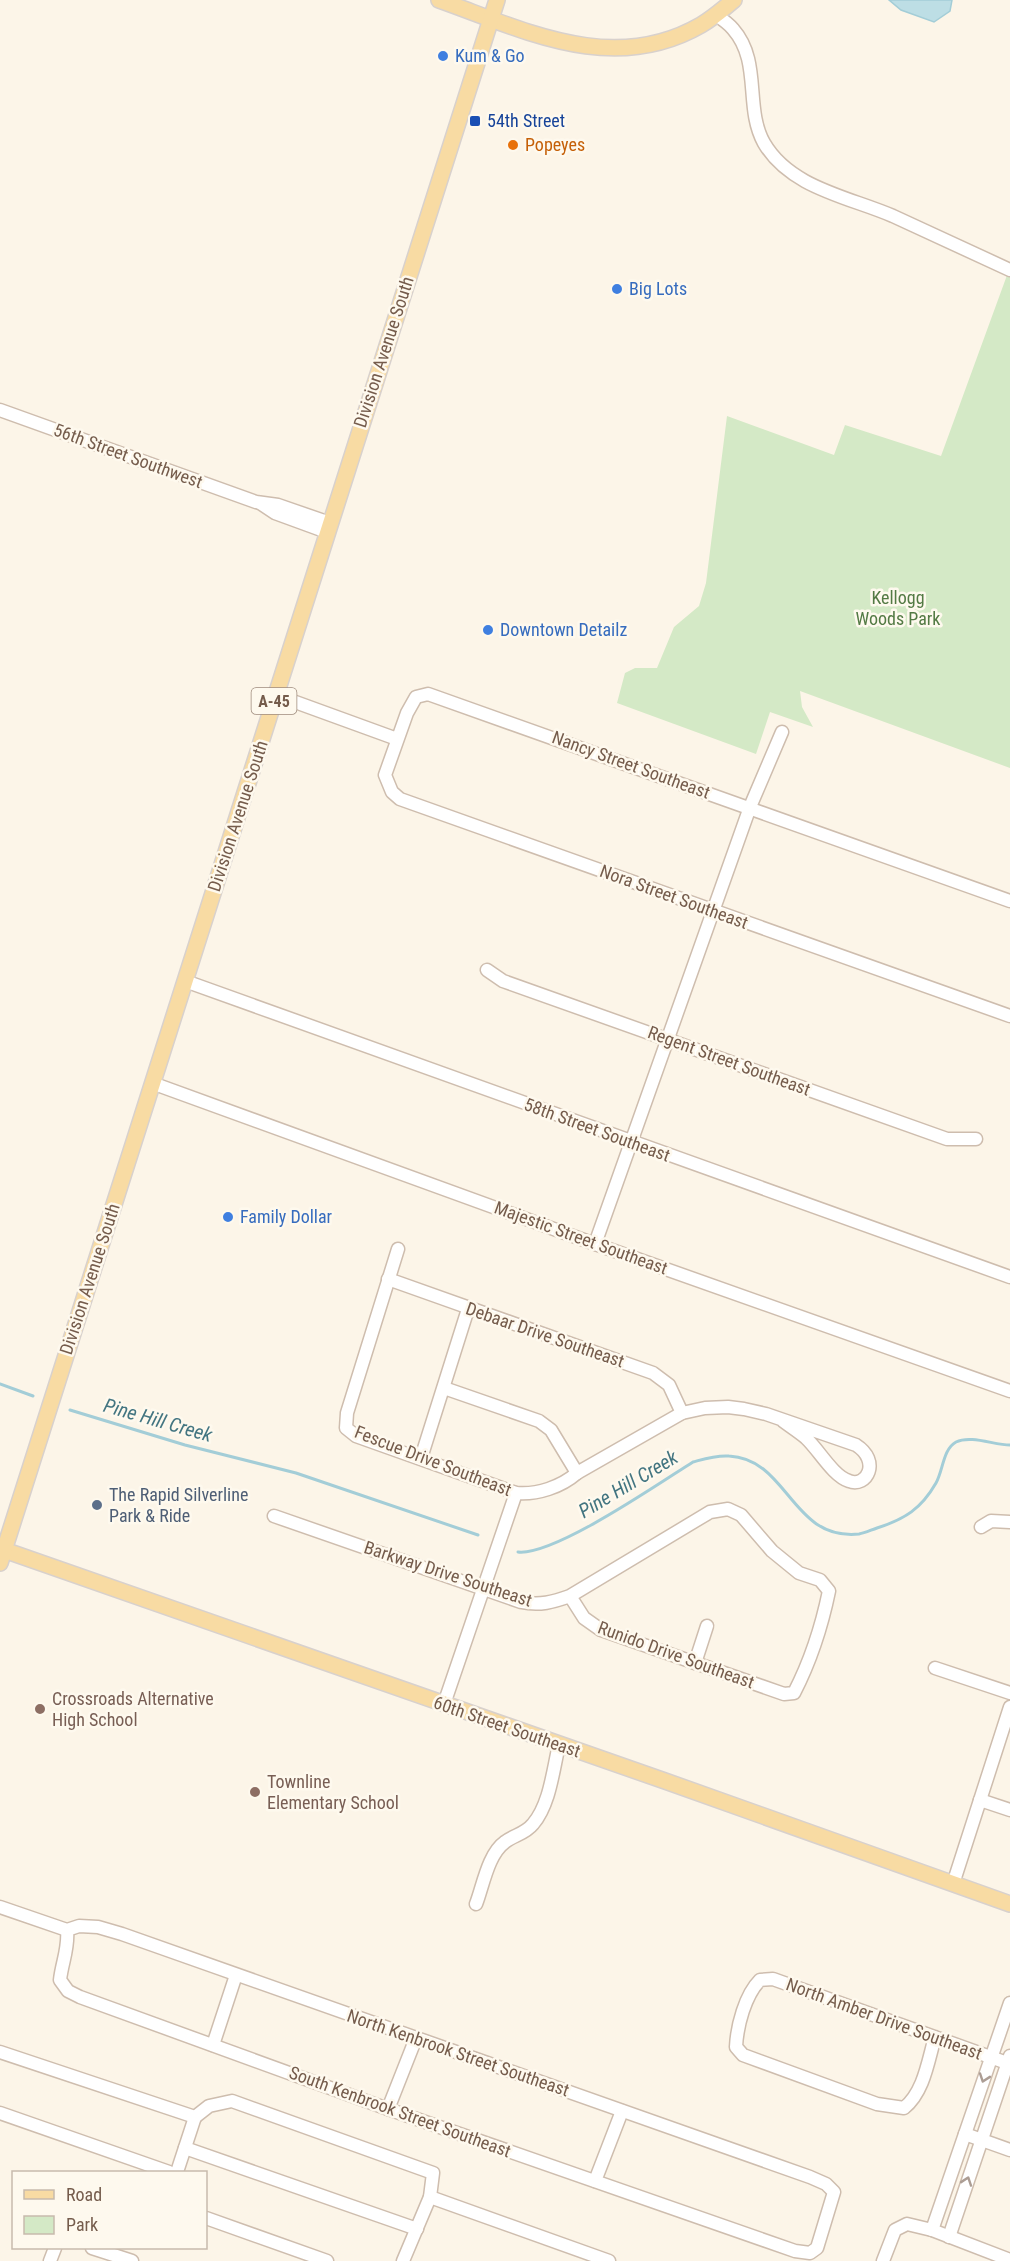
<svg xmlns="http://www.w3.org/2000/svg" width="1010" height="2261" font-family="'Roboto Condensed',sans-serif">
	<style>
		.green { fill: #d4e9c6 }
		.water { fill: #bddee5; stroke: #a3cdd7; stroke-width: 1.5 }
		.lines { fill: none; stroke-linecap: round; stroke-linejoin: round }
		.stream { stroke: #a3cdd7; stroke-width: 3 }
		.minor-casing { stroke: #cebdae; stroke-width: 15 }
		.major-casing { stroke: #d8d1cd; stroke-width: 18 }
		.minor { stroke: #fff; stroke-width: 12 }
		.major { stroke: #f8dba3; stroke-width: 15 }
		.oneway { stroke: #ac9d94 }
		.shop-dot { fill: #3f7fe0; stroke: #fef9ee; stroke-width: 2 }
		.transit-dot { fill: #1a4fb4; stroke: #fef9ee; stroke-width: 2 }
		.food-dot { fill: #e8710a; stroke: #fef9ee; stroke-width: 2 }
		.service-dot { fill: #5c6f8a; stroke: #fef9ee; stroke-width: 2 }
		.education-dot { fill: #8d6e63; stroke: #fef9ee; stroke-width: 2 }
		.labels { text-anchor: middle; stroke-width: 5; stroke-linejoin: round; paint-order: stroke }
		.shield { fill: #fef9ee; stroke: #9e8b7d; stroke-width: 1.5 }
		.shield-label { font-size: 16px; font-weight: bold; fill: #755c4c }
		.shop-label { font-size: 18px; fill: #366cbe; stroke: #fef9ee; text-anchor: start }
		.transit-label { font-size: 18px; fill: #164399; stroke: #fef9ee; text-anchor: start }
		.food-label { font-size: 18px; fill: #c56008; stroke: #fef9ee; text-anchor: start }
		.street-label { font-size: 18px; fill: #755c4c; stroke: #fef9ee }
		.park-label { font-size: 18px; fill: #537a44; stroke: #fef9ee }
		.service-label { font-size: 18px; fill: #4e5e75; stroke: #fef9ee; text-anchor: start }
		.education-label { font-size: 18px; fill: #785e54; stroke: #fef9ee; text-anchor: start }
		.water-label { font-size: 20px; font-style: italic; fill: #437581; stroke: #fef9ee }
	</style>
	<rect width="100%" height="100%" fill="#fcf5e8"/>
	<path class="green" d="M 1010,267 L 1010,768 L 800,691 L 802,707 L 813,727 L 770,712 L 756,754 L 617,703 L 625,673 L 635,668 L 657,668 L 674,627 L 699,606 L 706,583 L 727,416 L 834,455 L 845,425 L 941,456 Z"/>
	<path class="water" d="M 889,0 L 952,0 L 950,11 L 934,22 L 901,10 Z"/>
	<g class="lines">
		<g class="stream">
			<path d="M 0,1384 L 33,1396"/>
			<path d="M 70,1410 L 185,1445 L 296,1473 L 478,1535"/>
			<path d="M 518,1552 C 554,1556 658,1484 693,1462 C 704,1459 716,1455 729,1456 C 789,1459 791,1541 859,1534 C 865,1533 871,1530 877,1528 C 905,1519 921,1509 936,1483 C 943,1471 943,1449 956,1442 C 971,1435 994,1445 1010,1445"/>
		</g>
		<g class="minor-casing">
			<g id="minor">
				<path d="M 716,15 C 722,19 729,24 733,29 C 762,62 744,107 764,143 C 790,188 849,197 893,216 C 932,234 971,252 1010,270"/>
				<path d="M 0,410 L 256,502 L 278,505 L 330,523"/>
				<path d="M 260,503 L 275,513 L 327,532"/>
				<path d="M 276,695 L 397,739"/>
				<path d="M 1010,901 L 428,694 L 416,697 L 407,713 L 385,775 L 392,792 L 400,799 L 1010,1016"/>
				<path d="M 487,970 L 503,981 L 947,1139 L 976,1139"/>
				<path d="M 185,981 L 1010,1277"/>
				<path d="M 152,1083 L 595,1244 L 1010,1391"/>
				<path d="M 595,1244 L 750,807 L 782,732"/>
				<path d="M 398,1249 L 347,1413 L 346,1428 L 356,1436 L 516,1493 C 537,1495 561,1487 577,1473 L 682,1413 L 705,1408 L 728,1407 L 744,1409 L 766,1414 L 856,1445 C 881,1461 867,1488 849,1481 C 833,1476 819,1450 806,1438 C 799,1432 791,1427 783,1421"/>
				<path d="M 388,1279 L 653,1373 L 669,1385 L 682,1413"/>
				<path d="M 444,1388 L 539,1421 L 551,1430 L 577,1473"/>
				<path d="M 421,1458 L 468,1309"/>
				<path d="M 274,1516 L 521,1602 C 540,1606 553,1602 570,1596 L 710,1512 L 728,1509 L 741,1515 L 772,1551 L 799,1573 L 820,1580 L 829,1591 C 822,1625 810,1662 794,1693 L 784,1694 L 601,1630 L 584,1618 L 570,1596"/>
				<path d="M 981,1527 L 991,1521 L 1010,1522"/>
				<path d="M 695,1663 L 707,1626"/>
				<path d="M 935,1668 L 1010,1693"/>
				<path d="M 444,1704 L 516,1493"/>
				<path d="M 980,1800 L 1010,1810"/>
				<path d="M 953,1884 L 1010,1707"/>
				<path d="M 476,1904 C 483,1886 488,1854 505,1842 C 514,1835 525,1834 533,1824 C 550,1804 553,1770 559,1745"/>
				<path d="M 0,1907 L 67,1930 L 79,1926 L 98,1927 L 122,1934 L 810,2177 L 826,2184 L 834,2192 L 817,2248 L 810,2253 L 795,2251 L 388,2109 L 80,1997 L 68,1991 L 60,1980 C 62,1962 69,1948 67,1930"/>
				<path d="M 935,2037 C 928,2061 924,2092 904,2108 L 877,2104 L 743,2055 L 736,2047 C 737,2026 745,1995 760,1980 L 773,1979 L 1007,2063"/>
				<path d="M 213,2045 L 236,1975"/>
				<path d="M 0,2052 L 195,2117 L 209,2106 L 232,2101 L 433,2173 L 430,2197 L 403,2261"/>
				<path d="M 388,2109 L 416,2038"/>
				<path d="M 0,2113 L 169,2172"/>
				<path d="M 965,2134 L 1010,2150"/>
				<path d="M 185,2148 L 417,2229"/>
				<path d="M 177,2172 L 195,2117"/>
				<path d="M 595,2181 L 622,2111"/>
				<path d="M 430,2197 L 609,2261"/>
				<path d="M 206,2218 L 327,2261"/>
				<path d="M 932,2230 L 1010,2003"/>
				<path d="M 949,2237 L 1010,2056"/>
				<path d="M 92,2248 L 132,2261"/>
				<path d="M 50,2261 L 55,2248"/>
				<path d="M 883,2261 L 895,2230 L 907,2224 L 932,2230 L 1010,2260"/>
			</g>
		</g>
		<g class="major-casing">
			<g id="major">
				<path d="M 439,0 C 524,30 613,76 701,25 C 713,18 723,9 734,0"/>
				<path d="M 4,1550 L 665,1781 L 1010,1904"/>
				<path d="M 0,1563 L 497,0"/>
			</g>
		</g>
		<use href="#minor" class="minor"/>
		<use href="#major" class="major"/>
	</g>
	<defs><path id="oneway-chevron" d="M-2-3.5L2.5 0L-2 3.5" fill="none" stroke-width="1.6" stroke-linecap="round" stroke-linejoin="round" transform="scale(1.5)"/></defs>
	<g class="oneway">
		<use href="#oneway-chevron" transform="translate(984 2078) rotate(109)"/>
		<use href="#oneway-chevron" transform="translate(967 2181) rotate(-71)"/>
	</g>
	<g class="shop-dot">
		<circle cx="443" cy="56" r="6"/>
		<circle cx="617" cy="289" r="6"/>
		<circle cx="488" cy="630" r="6"/>
		<circle cx="228" cy="1217" r="6"/>
	</g>
	<rect class="transit-dot" x="469" y="115" width="12" height="12" rx="3"/>
	<circle class="food-dot" cx="513" cy="145" r="6"/>
	<circle class="service-dot" cx="97" cy="1505" r="6"/>
	<g class="education-dot">
		<circle cx="40" cy="1709" r="6"/>
		<circle cx="255" cy="1792" r="6"/>
	</g>
	<g class="labels">
		<rect class="shield" x="251.5" y="688" width="45" height="26" rx="4.5"/>
		<g class="shield-label">
			<text x="274" y="707">A-45</text>
		</g>
		<g class="shop-label">
			<text x="455" y="62">Kum &amp; Go</text>
			<text x="629" y="295">Big Lots</text>
			<text x="500" y="636">Downtown Detailz</text>
			<text x="240" y="1223">Family Dollar</text>
		</g>
		<g class="transit-label">
			<text x="487" y="127">54th Street</text>
		</g>
		<g class="food-label">
			<text x="525" y="151">Popeyes</text>
		</g>
		<g class="street-label">
			<text transform="translate(384 352) rotate(-72)" y="6">Division Avenue South</text>
			<text transform="translate(128 456) rotate(20)" y="6">56th Street Southwest</text>
			<text transform="translate(631 765) rotate(20)" y="6">Nancy Street Southeast</text>
			<text transform="translate(238 816) rotate(-72)" y="6">Division Avenue South</text>
			<text transform="translate(674 897) rotate(20)" y="6">Nora Street Southeast</text>
			<text transform="translate(729 1061) rotate(20)" y="6">Regent Street Southeast</text>
			<text transform="translate(597 1130) rotate(20)" y="6">58th Street Southeast</text>
			<text transform="translate(581 1238) rotate(20)" y="6">Majestic Street Southeast</text>
			<text transform="translate(90 1279) rotate(-72)" y="6">Division Avenue South</text>
			<text transform="translate(545 1335) rotate(19)" y="6">Debaar Drive Southeast</text>
			<text transform="translate(433 1461) rotate(21)" y="6">Fescue Drive Southeast</text>
			<text transform="translate(448 1574) rotate(18)" y="6">Barkway Drive Southeast</text>
			<text transform="translate(676 1655) rotate(20)" y="6">Runido Drive Southeast</text>
			<text transform="translate(507 1727) rotate(19)" y="6">60th Street Southeast</text>
			<text transform="translate(884 2019) rotate(20)" y="6">North Amber Drive Southeast</text>
			<text transform="translate(458 2053) rotate(19)" y="6">North Kenbrook Street Southeast</text>
			<text transform="translate(400 2112) rotate(20)" y="6">South Kenbrook Street Southeast</text>
		</g>
		<g class="park-label">
			<text x="898" y="604">Kellogg<tspan x="898" dy="21">Woods Park</tspan></text>
		</g>
		<g class="service-label">
			<text x="109" y="1501">The Rapid Silverline<tspan x="109" dy="21">Park &amp; Ride</tspan></text>
		</g>
		<g class="education-label">
			<text x="52" y="1705">Crossroads Alternative<tspan x="52" dy="21">High School</tspan></text>
			<text x="267" y="1788">Townline<tspan x="267" dy="21">Elementary School</tspan></text>
		</g>
		<g class="water-label">
			<text transform="translate(158 1420) rotate(16)" y="7">Pine Hill Creek</text>
			<text transform="translate(628 1484) rotate(-31)" y="7">Pine Hill Creek</text>
		</g>
	</g>
	<rect x="12" y="2171" width="195" height="78" fill="#fef9ee" stroke="#c7baad" stroke-width="1.5"/>
	<rect x="24" y="2190" width="30" height="9" fill="#f8dba3" stroke="#c7baad" stroke-width="1.5"/>
	<text x="66" y="2201" font-size="18" fill="#755c4c">Road</text>
	<rect x="24" y="2216" width="30" height="18" fill="#d4e9c6" stroke="#c7baad" stroke-width="1.5"/>
	<text x="66" y="2231" font-size="18" fill="#755c4c">Park</text>
</svg>
